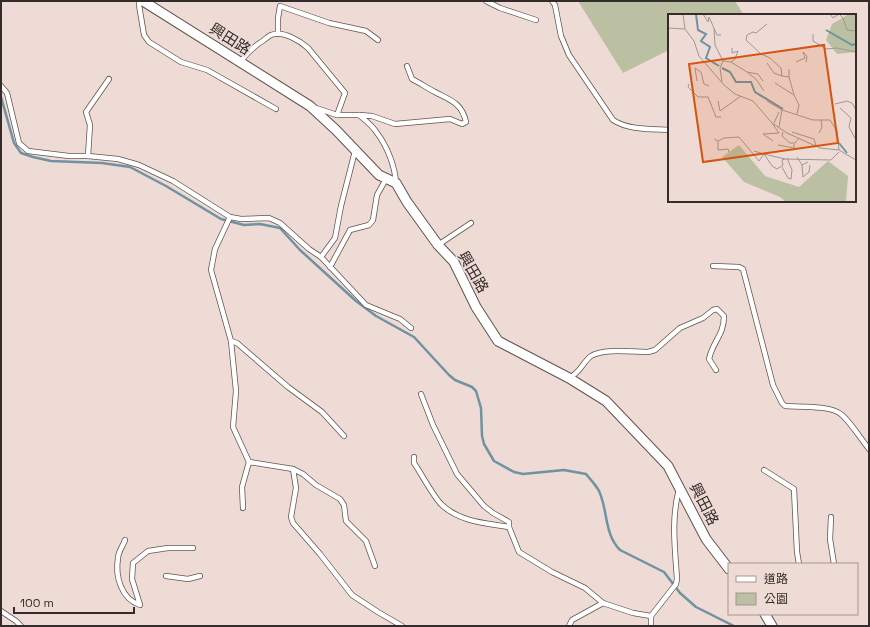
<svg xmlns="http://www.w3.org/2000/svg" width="870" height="627" font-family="'Space Grotesk','Noto Sans TC',sans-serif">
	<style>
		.green { fill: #bbc0a3 }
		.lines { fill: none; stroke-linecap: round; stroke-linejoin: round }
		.stream { stroke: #7092a1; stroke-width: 2.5 }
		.service-casing { stroke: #63534e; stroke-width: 6 }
		.minor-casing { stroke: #63534e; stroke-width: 11 }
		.service { stroke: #fff; stroke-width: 4.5 }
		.minor { stroke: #fff; stroke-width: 9 }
		.labels { text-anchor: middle; stroke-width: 3.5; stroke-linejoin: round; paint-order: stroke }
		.street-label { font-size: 15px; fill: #332c2a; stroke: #eedbd5 }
		.inset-river { fill: none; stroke: #7092a1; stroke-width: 2 }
		.inset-road { fill: none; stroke: #a39591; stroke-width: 1 }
		.view { fill: #d6540f; fill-opacity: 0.15; stroke: #d6540f; stroke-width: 2 }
		.inset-edge { fill: none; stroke: #332c2a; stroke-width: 2 }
	</style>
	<rect width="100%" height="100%" fill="#eedbd5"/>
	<path class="green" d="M 578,1 L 735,1 L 743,14 L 669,15 L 669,50 L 623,73 Z"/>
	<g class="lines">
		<path class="stream" d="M 1,97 L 14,143 L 21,153 L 33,157 L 51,161 L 102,163 L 130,167 L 166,186 L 221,219 L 244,225 L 260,224 L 280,228 L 300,250 L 356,301 L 376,316 L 414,337 L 449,375 L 455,380 L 472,387 L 476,391 L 481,408 L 482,436 L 484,444 L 494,461 L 514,472 L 523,474 L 564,470 L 586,474 C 590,479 596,485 599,491 C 608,510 604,534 620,550 L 664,572 L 680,593 L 696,607 L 734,626"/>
		<g class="service-casing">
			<g id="service">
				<path d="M 139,1 L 139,5 L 144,35 L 149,42 L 181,62 L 207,70 L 276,109"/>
				<path d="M 486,1 L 500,8 L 536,20"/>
				<path d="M 552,1 L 555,5 L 561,36 L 569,55 L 613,120 C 628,130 651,129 669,130"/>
				<path d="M 278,34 L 278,18 L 280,6 L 329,23 L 366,31 L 378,40"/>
				<path d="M 241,62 C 245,54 251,50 258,44 C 262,42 267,37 271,35 C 283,30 300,41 308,48 L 345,93 L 337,115"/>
				<path d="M 1,86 L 7,93 L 19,143 L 28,151 L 69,156 L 88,156 L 118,159 L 139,165 L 173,181 L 230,217 L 241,219 L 269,218 L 280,223 L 309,249 L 321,257 L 335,238 L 341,206 L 355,151"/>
				<path d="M 316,108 L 337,115 L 359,115"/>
				<path d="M 88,156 L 90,125 L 86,112 L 109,79"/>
				<path d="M 396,183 C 395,166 387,146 377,133 C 373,126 365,120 359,115 L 372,116 L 395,124 L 450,119 L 462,124 L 466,122 C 462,103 450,100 435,92 C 427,88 420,83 412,79 L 407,66"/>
				<path d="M 230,217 L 215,249 L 211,270 L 231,341"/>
				<path d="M 438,245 L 471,223"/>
				<path d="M 321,257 L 366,305 L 400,319 L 411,328"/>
				<path d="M 713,266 L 739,267 L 743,269 L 773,385 L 782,403 L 785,406 C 799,407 832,405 842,415 C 852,424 860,438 869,449"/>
				<path d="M 330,267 L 350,230 L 369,225 L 373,220 L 377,195 L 386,179"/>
				<path d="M 569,378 C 581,372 582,363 591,356 C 603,348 634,352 648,352 L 655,350 L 680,328 L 703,318 L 713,310 L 717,309 L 724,316 C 724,335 713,341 709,359 L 716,370"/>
				<path d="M 421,394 L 433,425 L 457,474 L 484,506 L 493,513 L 509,522 L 509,527"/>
				<path d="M 414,457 L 414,463 C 421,473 434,498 442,505 C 460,522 486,523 509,527 L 519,552 L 552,572 L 585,588 L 603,603"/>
				<path d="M 249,462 L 233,427 L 236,391 L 231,341 L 237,343 L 288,387 L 322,412 L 344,436"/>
				<path d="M 764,470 L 794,489 L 797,552 L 799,564"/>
				<path d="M 243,508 L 242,487 L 249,462 L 293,469"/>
				<path d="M 831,517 L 830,539 L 834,564"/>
				<path d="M 125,540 C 123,546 118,552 118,558 C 115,576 121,599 140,605 L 132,579 L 133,563 L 148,551 L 168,548 L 193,548"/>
				<path d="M 375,566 L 366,541 L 346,521 L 344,505 L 340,499 L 316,485 L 303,474 L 293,469 L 296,488 L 291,517 L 293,523 L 320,554 L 352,595 L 378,612 L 402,626"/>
				<path d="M 166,576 L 188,579 L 200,576"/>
				<path d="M 1,611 L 16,621 L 21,626"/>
				<path d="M 651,616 L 676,584 L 677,579 C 675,549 671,519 679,489"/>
				<path d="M 569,626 L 572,620 L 603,603 L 633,613 L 651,616 L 651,626"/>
			</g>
		</g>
		<g class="minor-casing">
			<g id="minor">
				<path d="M 143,1 L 310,106 L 336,130 L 379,175 L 396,183 L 407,202 L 438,245 L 454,262 L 476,307 L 498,341 L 569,378 L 606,401 L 668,466 L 706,539 L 729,569"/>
				<path d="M 765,614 L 772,626"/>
			</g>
		</g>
		<use href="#service" class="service"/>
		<use href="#minor" class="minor"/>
	</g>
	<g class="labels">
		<g class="street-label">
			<text transform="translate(230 39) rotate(32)" y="5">興田路</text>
			<text transform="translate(473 272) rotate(60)" y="5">興田路</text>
			<text transform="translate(704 504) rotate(63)" y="5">興田路</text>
		</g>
	</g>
	<g transform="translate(668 14)">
		<rect width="188" height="188" fill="#eedbd5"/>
		<path d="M 181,0 L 188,0 L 188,38 L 169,40 L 158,26 L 164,10 ZM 71,131 L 97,162 L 131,173 L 160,147 L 180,162 L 178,188 L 118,188 L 112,183 L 76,168 L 54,143 Z" fill="#bbc0a3"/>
		<path class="inset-river" d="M 28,0 L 30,16 L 38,20 L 33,27 L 42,33 L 38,44 L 51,52M 158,16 L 184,31 L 188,30M 54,54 L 62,58 L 68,68 L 83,68 L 87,78 L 115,95M 171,129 L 179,139"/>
		<path class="inset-road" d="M 15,0 L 17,15 L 26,27 L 31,42 L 56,71 L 67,80 L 85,87 L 104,109 L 119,119 L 152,134 L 171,136 L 188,146M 35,0 L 40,8 L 41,3 L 49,21 L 53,21M 162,0 L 165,4 L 171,0M 171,0 L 175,4 L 179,16 L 188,17M 99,10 L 88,19 L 85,18 L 79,21 L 78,26 L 93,40 L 102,44 L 113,54 L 114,62 L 106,59 L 99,49M 0,14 L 17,15M 46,15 L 47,31 L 55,47 L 63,48 L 67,45 L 70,37 L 64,39 L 64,34M 145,20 L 145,27 L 158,35 L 169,34 L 188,38M 63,48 L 79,58 L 90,60 L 95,67M 128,48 L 137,44 L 135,38 L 139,42 L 138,48M 80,59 L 88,65 L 96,77M 114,62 L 121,63 L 121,55M 29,67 L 27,54 L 33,58 L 36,70 L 41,72M 54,68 L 52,54 L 55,47M 107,69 L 126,81 L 121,63M 21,70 L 20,73 L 30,83 L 40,83 L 48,103 L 53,103M 126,81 L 131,91 L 129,100M 50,87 L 52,97 L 73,82M 99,87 L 114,96M 167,90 L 179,87 L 184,89 L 188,96M 172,94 L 183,104 L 181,113 L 188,126M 104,109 L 111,119 L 95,120 L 105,127M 106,109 L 111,98M 111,113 L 114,96 L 145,106 L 162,106 L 169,117 L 171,136M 115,118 L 114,122 L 122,129 L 127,129 L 131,124M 124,118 L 146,125 L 148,132M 151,119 L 154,113 L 153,106M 46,125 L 50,127 L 56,124 L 71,123 L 91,147 L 96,140 L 117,145 L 163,146 L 171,138M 50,127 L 50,136 L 60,135 L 61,138M 110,131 L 126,134 L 126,130M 86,137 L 96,140 L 104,152 L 109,155 L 115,151 L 114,146 L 117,145M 129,143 L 134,151 L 140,148M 134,151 L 135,163 L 141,158 L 142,151M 114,153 L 120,164 L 123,165 L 124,156 L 119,144"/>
		<path class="view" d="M 156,31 L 170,129 L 35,148 L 21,50 Z"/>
		<rect width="188" height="188" class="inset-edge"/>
	</g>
	<rect width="870" height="627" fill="none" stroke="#332c2a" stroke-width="4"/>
	<rect x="728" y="563" width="130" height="52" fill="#eedbd5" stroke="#a39591"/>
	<rect x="736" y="576" width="20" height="6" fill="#ffffff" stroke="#a39591"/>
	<text x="764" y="583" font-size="12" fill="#332c2a">道路</text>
	<rect x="736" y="593" width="20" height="12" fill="#bbc0a3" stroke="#a39591"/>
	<text x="764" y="603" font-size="12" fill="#332c2a">公園</text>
	<path d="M14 607v6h120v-6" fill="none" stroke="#332c2a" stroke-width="2"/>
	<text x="20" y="607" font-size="12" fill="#332c2a" stroke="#eedbd5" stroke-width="3" paint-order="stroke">100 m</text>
</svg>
